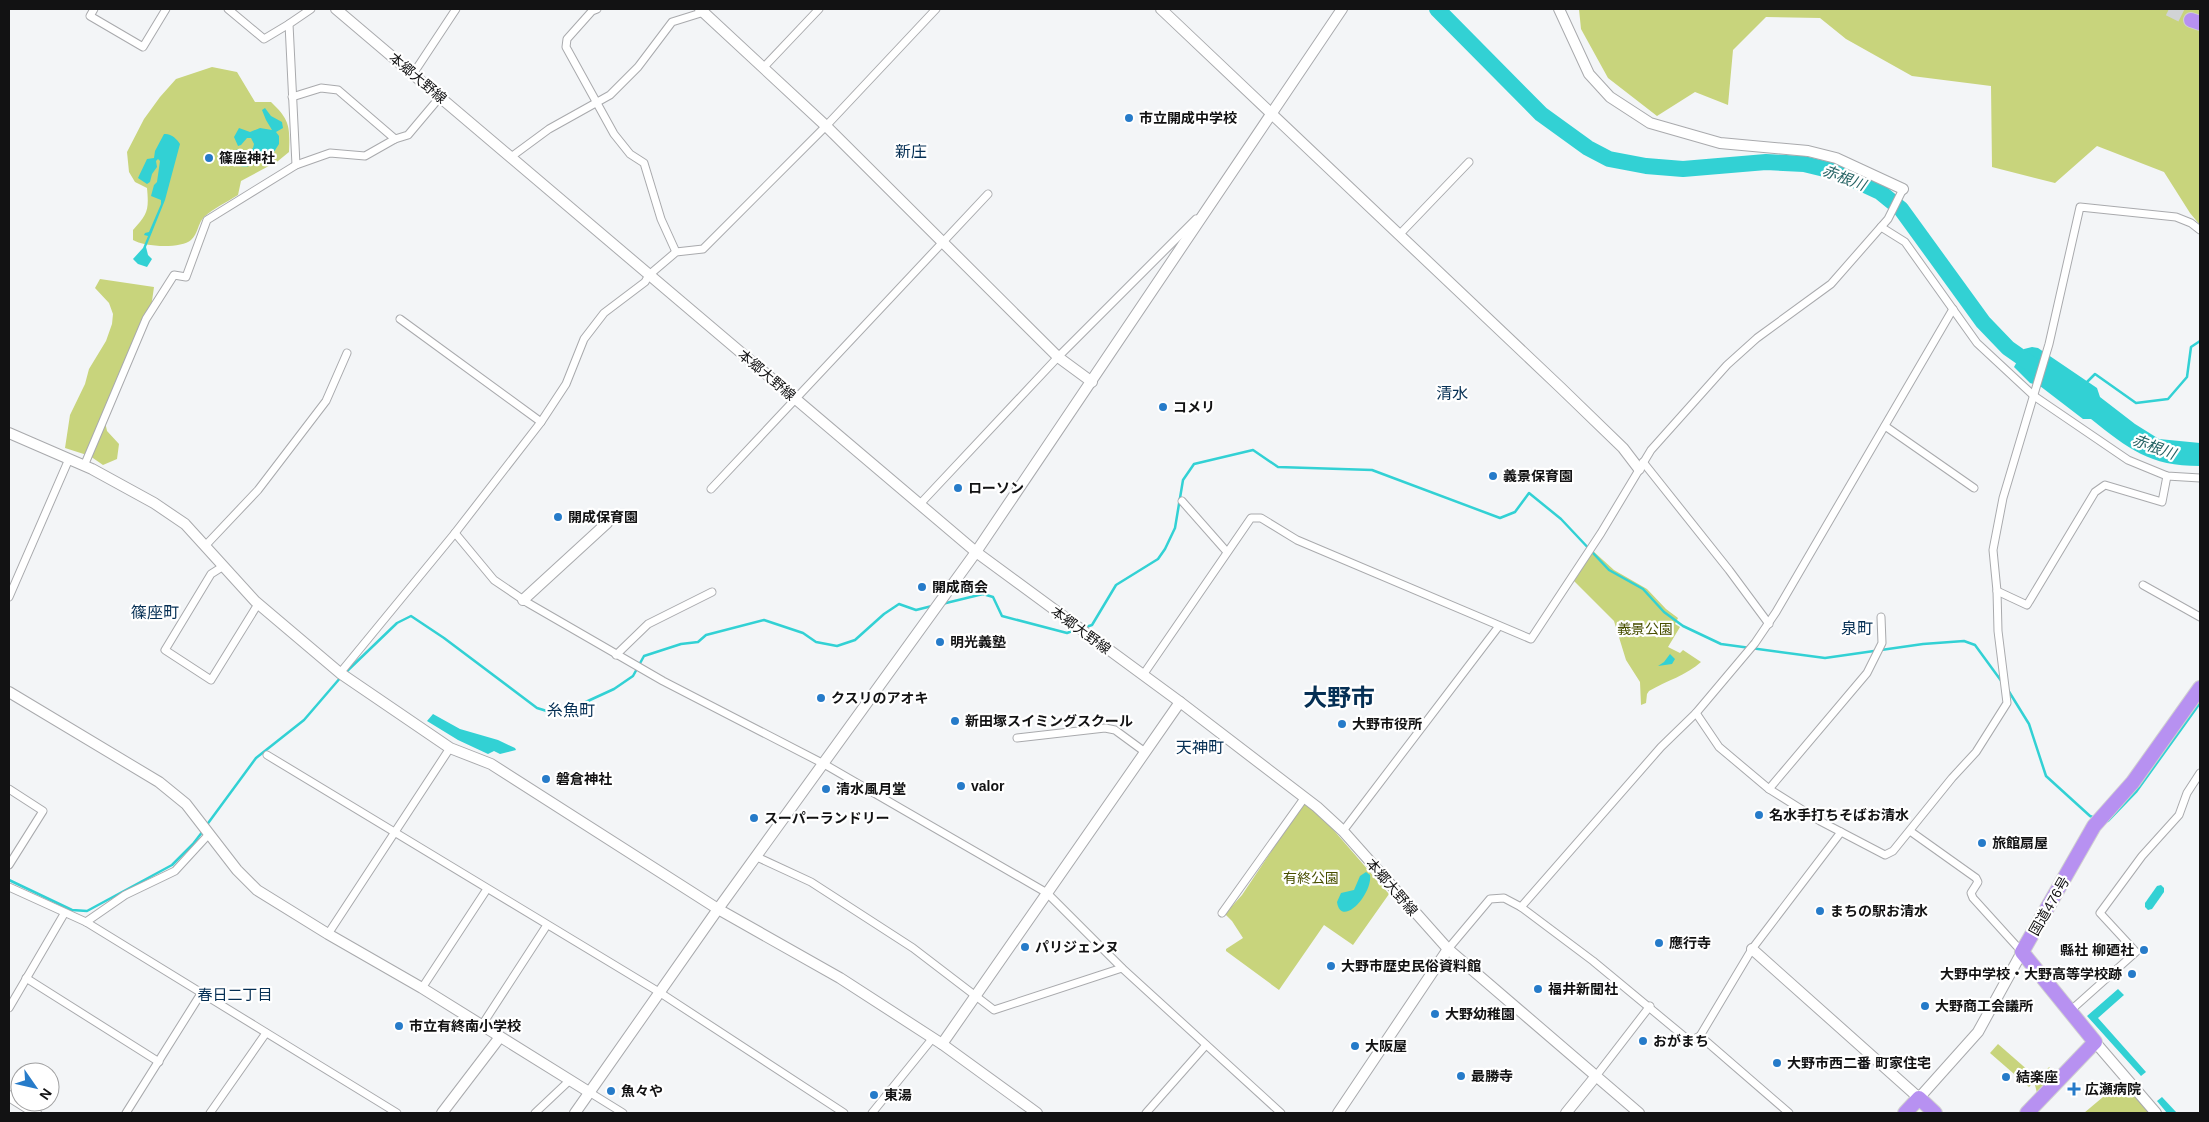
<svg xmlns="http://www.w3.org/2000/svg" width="2209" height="1122" font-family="Helvetica,'Noto Sans JP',sans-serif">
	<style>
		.green { fill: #c8d47c }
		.water { fill: #32d1d4 }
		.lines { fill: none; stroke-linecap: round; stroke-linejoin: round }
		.stream { stroke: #32d1d4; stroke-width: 2.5 }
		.river { stroke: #32d1d4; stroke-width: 16 }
		.highway-tunnel { stroke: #d1d3d5; stroke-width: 14; stroke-dasharray: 14 7; stroke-linecap: butt }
		.street-casing { stroke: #a9aaad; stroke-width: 9 }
		.secondary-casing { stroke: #a9aaad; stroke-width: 12 }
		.highway-casing { stroke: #d0d0d0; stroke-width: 16 }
		.street { stroke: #fff; stroke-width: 7 }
		.secondary { stroke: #fff; stroke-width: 10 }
		.highway { stroke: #b791f1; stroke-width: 14 }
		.poi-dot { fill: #267bc9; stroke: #fff; stroke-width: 2 }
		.labels { text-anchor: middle; stroke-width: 4.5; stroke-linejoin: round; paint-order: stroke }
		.street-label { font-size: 14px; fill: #121213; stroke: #fff }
		.poi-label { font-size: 14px; font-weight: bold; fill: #121213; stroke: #fff; text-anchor: start }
		.park-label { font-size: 14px; fill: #484f00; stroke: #fff }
		.water-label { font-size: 15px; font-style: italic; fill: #266364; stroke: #fff }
		.neighbourhood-label { font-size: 15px; fill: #052f54; stroke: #fff }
		.quarter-label { font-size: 16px; fill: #052f54; stroke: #fff }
		.town-label { font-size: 24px; font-weight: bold; fill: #052f54; stroke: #fff }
	</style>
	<rect width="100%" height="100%" fill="#f3f5f7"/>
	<g class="green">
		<path d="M 1579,9 L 2200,9 L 2200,225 L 2190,213 L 2164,172 L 2097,146 L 2055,183 L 1992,167 L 1991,86 L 1912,76 L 1846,39 L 1820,18 L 1766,17 L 1733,50 L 1728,105 L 1695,92 L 1657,116 L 1608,78 L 1581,29 Z"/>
		<path d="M 212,67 L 237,72 L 255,102 L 271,102 C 290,120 290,127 289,152 L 278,161 L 241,181 L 238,195 C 227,202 214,208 204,217 C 198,223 198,234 191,240 C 181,249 144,247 133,240 L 133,230 C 148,214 149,210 147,188 L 135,182 L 129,172 L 127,152 L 144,119 L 160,97 L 176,79 Z"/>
		<path d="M 100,279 L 154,287 L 151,308 L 104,417 L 107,431 L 119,444 L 117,459 L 103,465 L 90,456 L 65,448 L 70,415 L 85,384 L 89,369 L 106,341 L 112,324 L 113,314 L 109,303 L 95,288 Z"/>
		<path d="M 1593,551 L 1614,570 L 1647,589 L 1666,609 L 1678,618 L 1675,624 L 1680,627 L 1668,647 L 1680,653 L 1683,650 L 1701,662 C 1687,675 1666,681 1649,691 L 1647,694 L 1646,703 L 1641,705 L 1640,682 L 1626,660 L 1614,621 L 1574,581 Z"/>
		<path d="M 1303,804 L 1306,804 L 1324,819 L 1389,894 L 1353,945 L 1324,925 L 1279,990 L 1226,951 L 1226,949 L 1243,938 L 1232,921 L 1225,914 L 1242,895 Z"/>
		<path d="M 1998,1044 L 2037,1078 L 2029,1087 L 1990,1053 Z"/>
		<path d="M 2049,1067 L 2054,1072 L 2037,1093 L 2035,1085 Z"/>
		<path d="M 2122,1081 L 2150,1113 L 2084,1113 Z"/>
	</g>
	<g class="water">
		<path d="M 265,108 L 271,116 L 282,122 L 283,128 L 276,132 L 279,136 L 279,144 L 272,155 C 263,157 257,163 249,166 C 238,169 228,160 236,150 L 239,149 L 246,154 L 253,148 L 254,144 L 251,138 L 247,138 L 241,145 L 238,146 L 234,137 L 239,128 L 250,132 L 260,128 L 272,130 L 266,120 L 262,110 Z"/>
		<path d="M 164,134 C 171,133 177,139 180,144 L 165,200 L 146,247 L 148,255 L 152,259 L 147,267 L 138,264 L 133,259 L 143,248 L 148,236 L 144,235 L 145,233 L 149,232 L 161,204 L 161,200 L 151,196 L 154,185 L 157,182 L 160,161 L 158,159 L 156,161 L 157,167 L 152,174 L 150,182 L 147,184 L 138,178 L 147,159 L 154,158 L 155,151 Z"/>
		<path d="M 2032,347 L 2038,348 L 2097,388 L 2100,397 L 2135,424 L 2159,439 L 2200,443 L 2200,466 C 2149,466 2129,449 2091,419 L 2083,419 L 2040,386 L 2030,383 L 2014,367 L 2024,349 Z"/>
		<path d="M 1670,654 L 1675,659 L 1672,664 L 1658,666 L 1664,662 Z"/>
		<path d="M 433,714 L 460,729 L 498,740 L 515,748 L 516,750 L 500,754 L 494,751 L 488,754 L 458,740 L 427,721 Z"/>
		<path d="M 1366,872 L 1370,875 C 1373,894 1341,929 1337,902 L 1341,893 L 1354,890 L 1360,876 Z"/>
		<path d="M 2161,885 L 2164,888 L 2164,892 L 2152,909 L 2148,910 L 2145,907 L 2145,903 L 2157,886 Z"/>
		<path d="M 2118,989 L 2124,995 L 2098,1018 L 2146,1072 L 2141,1076 L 2087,1016 Z"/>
		<path d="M 2162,1097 L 2177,1113 L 2167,1113 L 2157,1101 Z"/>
	</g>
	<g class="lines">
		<g class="stream">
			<path d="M 2085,384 L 2095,374 L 2136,403 L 2168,399 L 2187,377 L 2191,347 L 2200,341"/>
			<path d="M 942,604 L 983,594 L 993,597 L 1002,616 L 1067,633 L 1075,630"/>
			<path d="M 1083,628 L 1092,625 L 1116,585 L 1158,559 L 1165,549 L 1175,528 L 1183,480 L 1194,464 L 1253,450 L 1278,467 L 1372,470 L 1500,518 L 1515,512 L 1529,493 L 1561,519 L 1609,570 L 1643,589 L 1664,612 L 1683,626 L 1721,644 L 1825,658 L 1923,644 L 1964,641 L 1975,645 L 2002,682"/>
			<path d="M 344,674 L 397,623 L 411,616 L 444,638 L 537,708 L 550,712 L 577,706 L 614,689 L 633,676 L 644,656 L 681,644 L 698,642 L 706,635 L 764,620 L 803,633 L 816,642 L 837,646 L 855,640 L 884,614 L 899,604 L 916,610 L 932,606"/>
			<path d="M 2008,690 L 2029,724 L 2046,776 L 2090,816 L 2095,818"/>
			<path d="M 2105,821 L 2108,821 L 2136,792 L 2200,703"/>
			<path d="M 206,826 L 256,758 L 304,720 L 341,677"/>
			<path d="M 9,880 L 72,910 L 87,911 L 172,865 L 193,844 L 203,831"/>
		</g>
		<path class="river" d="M 1437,9 L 1541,114 L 1588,148 L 1609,159 L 1646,166 L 1683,169 L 1766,162 L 1804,164 L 1837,172 L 1880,192 L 1901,209 L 1983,322 L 2008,348 L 2038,369"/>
		<path class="highway-tunnel" d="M 2169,9 L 2191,20"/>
		<g class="street-casing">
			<g id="street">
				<path d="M 94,9 L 90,16 L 143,47 L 166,9"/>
				<path d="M 228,9 L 264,39 L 289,24"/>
				<path d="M 597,9 L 592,11 L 567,39 L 566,47 L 614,134 L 630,154 L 644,163 L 661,219 L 676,252"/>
				<path d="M 763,68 L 819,9"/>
				<path d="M 413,74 L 456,9"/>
				<path d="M 292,97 L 321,88 L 338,90 L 395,139"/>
				<path d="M 511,157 L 549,129 L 610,95 L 638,67 L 672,22 L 704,12"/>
				<path d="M 296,165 L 289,24 L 311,9"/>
				<path d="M 1881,227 L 1905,242 L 1977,343 L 2034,396 L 2128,460 L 2167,476 L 2200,478"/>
				<path d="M 1399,235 L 1469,162"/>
				<path d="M 400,319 L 541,422"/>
				<path d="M 1885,426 L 1974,488"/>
				<path d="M 1643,462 L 1729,570 L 1769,624"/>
				<path d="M 84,466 L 146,319 L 174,275 L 186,277 L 207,220 L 296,165 L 330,153 L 365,156 L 395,139 L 408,135 L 440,97"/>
				<path d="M 711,489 L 988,194"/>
				<path d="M 1182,501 L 1227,552"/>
				<path d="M 920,504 L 1058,357 L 1196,219"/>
				<path d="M 455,533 L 494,580 L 528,603 L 663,681 L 824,764 L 1047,893 L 1122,968 L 1281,1113"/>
				<path d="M 205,546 L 258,490 L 326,401 L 347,353"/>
				<path d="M 222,567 L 211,574 L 165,650 L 211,680 L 258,604"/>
				<path d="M 2143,585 L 2200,617"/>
				<path d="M 1997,591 L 2027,605 L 2095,492 L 2105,485 L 2162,502 L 2167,476"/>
				<path d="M 9,597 L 69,459"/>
				<path d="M 616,655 L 648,624 L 712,592"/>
				<path d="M 340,673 L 455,533 L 541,422 L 566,384 L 584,339 L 604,313 L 645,282 L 649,275 L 676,252 L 703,249 L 826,126 L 936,9"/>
				<path d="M 1143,675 L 1251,518 L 1261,518 L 1297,540 L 1531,639 L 1601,533 L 1651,450 L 1727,365 L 1757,338 L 1831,284 L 1888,219 L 1903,189"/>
				<path d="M 1696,713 L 1719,747 L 1769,789 L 1820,821 L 1885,855 L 1893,851 L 1952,778 L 1976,752 L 2007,703 L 1998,631 L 1997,591 L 1993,550 L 2003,498 L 2049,344 L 2080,207 L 2176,217 L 2191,223 L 2200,230"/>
				<path d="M 1017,738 L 1105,728 L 1115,730 L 1145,752"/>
				<path d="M 267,755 L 659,992 L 844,1113"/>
				<path d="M 9,789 L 43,811 L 9,865"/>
				<path d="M 1769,789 L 1867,673 L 1882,643 L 1881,617"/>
				<path d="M 1343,831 L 1499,626"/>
				<path d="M 1910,831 L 1976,878 L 1978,882 L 1971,893 L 1973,898 L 2022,952"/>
				<path d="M 757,857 L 811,882 L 913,948 L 994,1010 L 1122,968"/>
				<path d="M 9,887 L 86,922 L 397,1113"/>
				<path d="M 1521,907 L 1661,747 L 1696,713 L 1755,643 L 1776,612 L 1953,309"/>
				<path d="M 1222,913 L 1305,797"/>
				<path d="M 86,922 L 125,895 L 175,871 L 209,834"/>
				<path d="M 328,934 L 450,748"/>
				<path d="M 1448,949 L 1490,899 L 1504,898 L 1521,907 L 1593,961 L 1686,1038 L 1694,1039 L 1700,1036 L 1789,1113"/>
				<path d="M 26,978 L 159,1062"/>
				<path d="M 422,988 L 487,889"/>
				<path d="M 9,1008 L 64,914"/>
				<path d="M 2070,1011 L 2136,952 L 2100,913 L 2142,856 L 2179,815 L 2187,793 L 2200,773"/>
				<path d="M 482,1025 L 547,925"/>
				<path d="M 1700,1036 L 1752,949 L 1841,832"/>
				<path d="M 1596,1076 L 1650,1006"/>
				<path d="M 589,1092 L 623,1113"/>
				<path d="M 126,1113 L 202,992"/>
				<path d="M 210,1113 L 266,1033"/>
				<path d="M 535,1113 L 570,1080"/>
				<path d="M 872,1113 L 932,1039"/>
				<path d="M 1146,1113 L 1206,1045"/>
			</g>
		</g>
		<g class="secondary-casing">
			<g id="secondary">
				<path d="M 336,9 L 976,552 L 1180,702 L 1317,807 L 1343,831 L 1448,949 L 1639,1113"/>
				<path d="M 700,9 L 826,126 L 1058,357 L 1092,382"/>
				<path d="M 1161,9 L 1561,388 L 1623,448 L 1639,469"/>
				<path d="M 1559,9 L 1589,74 L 1610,97 L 1650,123 L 1720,143 L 1808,151 L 1836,158 L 1903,189"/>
				<path d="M 9,433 L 92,469 L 154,503 L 185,524 L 255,601 L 340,673 L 450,748 L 491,764 L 718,909 L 840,978 L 942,1044 L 1037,1113"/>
				<path d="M 523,600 L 607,523"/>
				<path d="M 9,692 L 159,782 L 186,804 L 237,870 L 257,890 L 328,934 L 422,988 L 589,1092"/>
				<path d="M 1752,949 L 1919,1098 L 1978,1032 L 2022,952"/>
				<path d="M 2095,1042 L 2156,1113"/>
				<path d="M 942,1044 L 1180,702"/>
				<path d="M 9,1096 L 36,1113"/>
				<path d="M 442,1113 L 500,1037"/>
				<path d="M 575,1113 L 718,909 L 976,552 L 1342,9"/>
				<path d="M 1338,1113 L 1448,949"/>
				<path d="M 1566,1113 L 1596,1076"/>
			</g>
		</g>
		<g class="highway-casing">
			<g id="highway">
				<path d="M 2191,20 L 2200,23"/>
				<path d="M 1905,1113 L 1919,1098 L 1935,1113"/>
				<path d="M 2027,1113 L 2095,1042 L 2022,952 L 2094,826 L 2133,782 L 2200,688"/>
			</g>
		</g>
		<use href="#street" class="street"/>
		<use href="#secondary" class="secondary"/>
		<use href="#highway" class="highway"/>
	</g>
	<g class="poi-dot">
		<circle cx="1129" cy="118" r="5"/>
		<circle cx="209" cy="158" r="5"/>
		<circle cx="1163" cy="407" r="5"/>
		<circle cx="1493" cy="476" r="5"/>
		<circle cx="958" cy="488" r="5"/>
		<circle cx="558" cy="517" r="5"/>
		<circle cx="922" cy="587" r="5"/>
		<circle cx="940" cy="642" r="5"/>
		<circle cx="821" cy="698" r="5"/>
		<circle cx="955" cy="721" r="5"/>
		<circle cx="1342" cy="724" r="5"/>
		<circle cx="546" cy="779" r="5"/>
		<circle cx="961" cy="786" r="5"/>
		<circle cx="826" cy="789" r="5"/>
		<circle cx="1759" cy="815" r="5"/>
		<circle cx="754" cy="818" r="5"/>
		<circle cx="1982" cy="843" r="5"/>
		<circle cx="1820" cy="911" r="5"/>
		<circle cx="1659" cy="943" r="5"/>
		<circle cx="1025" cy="947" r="5"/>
		<circle cx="2144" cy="950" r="5"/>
		<circle cx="1331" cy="966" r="5"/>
		<circle cx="2132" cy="974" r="5"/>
		<circle cx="1538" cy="989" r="5"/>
		<circle cx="1925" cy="1006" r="5"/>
		<circle cx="1435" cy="1014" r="5"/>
		<circle cx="399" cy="1026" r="5"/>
		<circle cx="1643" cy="1041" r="5"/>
		<circle cx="1355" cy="1046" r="5"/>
		<circle cx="1777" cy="1063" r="5"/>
		<circle cx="1461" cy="1076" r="5"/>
		<circle cx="2006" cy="1077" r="5"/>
		<path d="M2071.5 1081.5h5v5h5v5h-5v5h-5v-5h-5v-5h5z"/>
		<circle cx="611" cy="1091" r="5"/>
		<circle cx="874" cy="1095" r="5"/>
	</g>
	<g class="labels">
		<g class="street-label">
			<text transform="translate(418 78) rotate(40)" y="5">本郷大野線</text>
			<text transform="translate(767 375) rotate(40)" y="5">本郷大野線</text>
			<text transform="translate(1081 630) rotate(36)" y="5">本郷大野線</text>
			<text transform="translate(1392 887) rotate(49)" y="5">本郷大野線</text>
			<text transform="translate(2049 906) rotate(-60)" y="5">国道476号</text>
		</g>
		<g class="poi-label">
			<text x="1139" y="123">市立開成中学校</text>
			<text x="219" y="163">篠座神社</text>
			<text x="1173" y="412">コメリ</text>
			<text x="1503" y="481">義景保育園</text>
			<text x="968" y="493">ローソン</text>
			<text x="568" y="522">開成保育園</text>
			<text x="932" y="592">開成商会</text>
			<text x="950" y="647">明光義塾</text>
			<text x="831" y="703">クスリのアオキ</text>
			<text x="965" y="726">新田塚スイミングスクール</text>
			<text x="1352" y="729">大野市役所</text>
			<text x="556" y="784">磐倉神社</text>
			<text x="971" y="791">valor</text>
			<text x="836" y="794">清水風月堂</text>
			<text x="1769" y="820">名水手打ちそばお清水</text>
			<text x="764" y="823">スーパーランドリー</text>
			<text x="1992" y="848">旅館扇屋</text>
			<text x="1830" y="916">まちの駅お清水</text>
			<text x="1669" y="948">應行寺</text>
			<text x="1035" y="952">パリジェンヌ</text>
			<text x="2134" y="955" text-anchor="end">縣社 柳廼社</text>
			<text x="1341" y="971">大野市歴史民俗資料館</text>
			<text x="2122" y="979" text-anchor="end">大野中学校・大野高等学校跡</text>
			<text x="1548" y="994">福井新聞社</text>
			<text x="1935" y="1011">大野商工会議所</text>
			<text x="1445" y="1019">大野幼稚園</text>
			<text x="409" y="1031">市立有終南小学校</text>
			<text x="1653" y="1046">おがまち</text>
			<text x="1365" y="1051">大阪屋</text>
			<text x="1787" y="1068">大野市西二番 町家住宅</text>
			<text x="1471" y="1081">最勝寺</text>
			<text x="2016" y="1082">結楽座</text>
			<text x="2085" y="1094">広瀬病院</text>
			<text x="621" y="1096">魚々や</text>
			<text x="884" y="1100">東湯</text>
		</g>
		<g class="park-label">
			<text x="1645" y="634">義景公園</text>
			<text x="1311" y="883">有終公園</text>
		</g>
		<g class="water-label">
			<text transform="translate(1844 178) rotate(21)" y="5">赤根川</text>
			<text transform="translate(2154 447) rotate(20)" y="5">赤根川</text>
		</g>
		<g class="neighbourhood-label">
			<text x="235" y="1000">春日二丁目</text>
		</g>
		<g class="quarter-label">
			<text x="911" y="157">新庄</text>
			<text x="1452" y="399">清水</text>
			<text x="155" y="618">篠座町</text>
			<text x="1857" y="634">泉町</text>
			<text x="571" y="716">糸魚町</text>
			<text x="1200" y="753">天神町</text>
		</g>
		<g class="town-label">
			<text x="1339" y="706">大野市</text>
		</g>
	</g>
	<rect width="2209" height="1122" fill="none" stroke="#121213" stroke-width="20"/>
	<g transform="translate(35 1087) rotate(124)"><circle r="24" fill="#ffffff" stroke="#a0a0a1"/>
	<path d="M0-4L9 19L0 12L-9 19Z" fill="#267bc9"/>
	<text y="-8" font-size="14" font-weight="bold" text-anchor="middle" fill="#121213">N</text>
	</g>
</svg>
